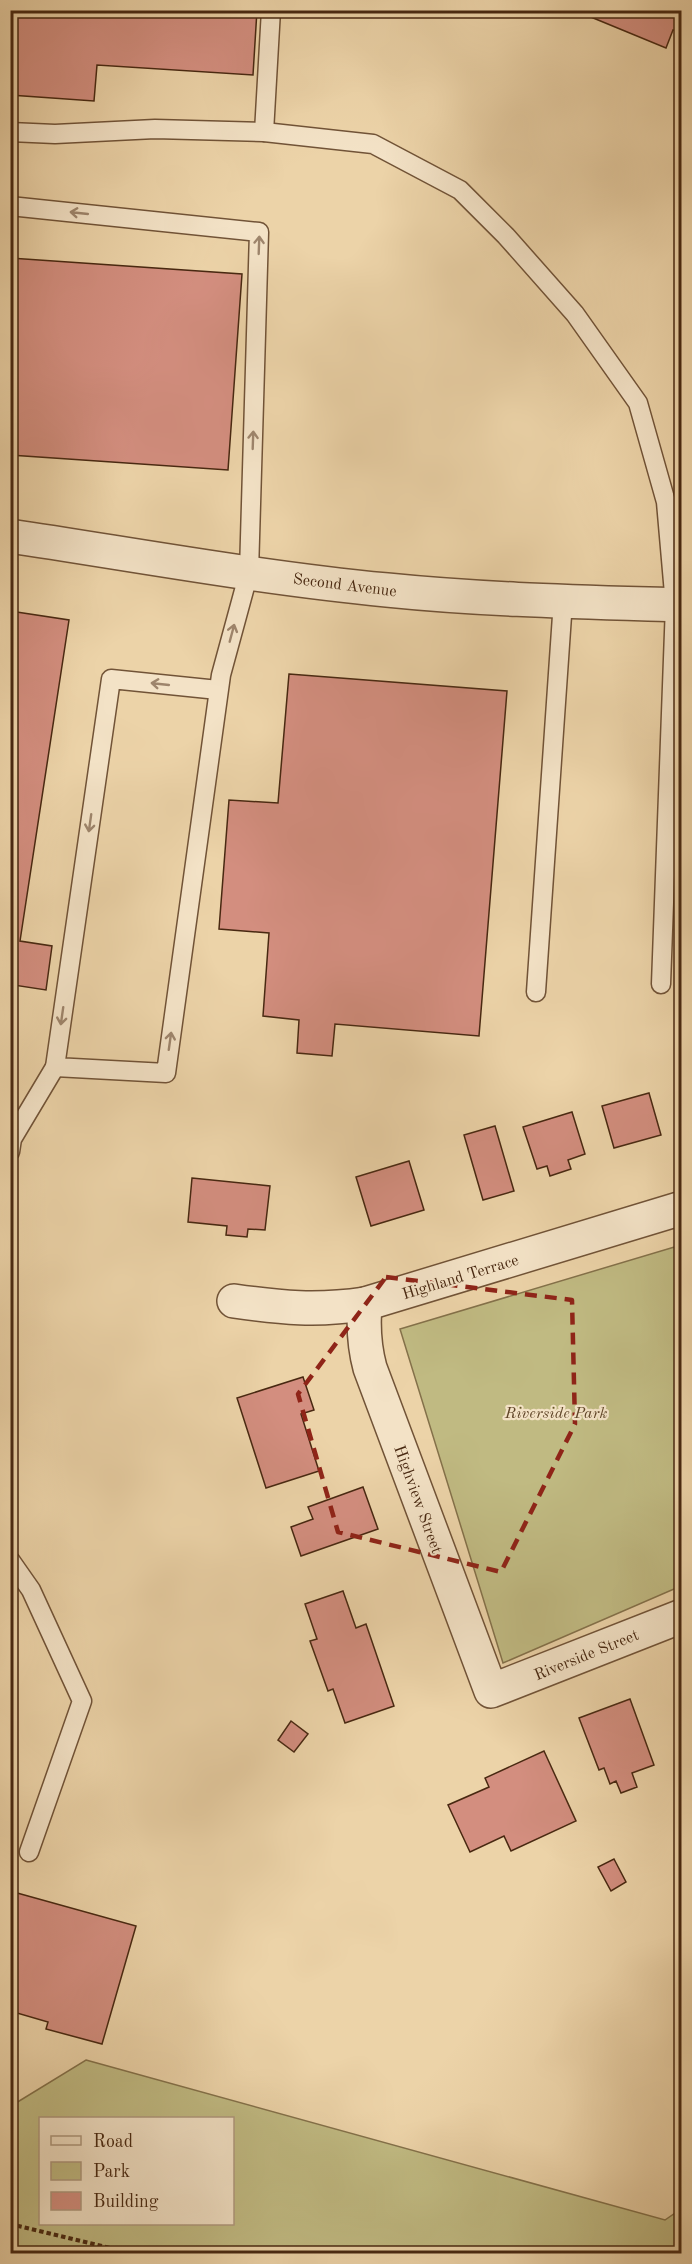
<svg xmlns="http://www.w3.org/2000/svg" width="692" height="2264" font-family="'Old Standard TT',serif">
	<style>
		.green { fill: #c0ba82; stroke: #84714a; stroke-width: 1.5; fill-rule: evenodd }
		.building { fill: #d38e7f; stroke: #482811; stroke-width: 1.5 }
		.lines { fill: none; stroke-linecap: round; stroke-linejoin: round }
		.lane-casing { stroke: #715337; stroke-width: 21 }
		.street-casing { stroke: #715337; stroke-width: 36 }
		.path { stroke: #482811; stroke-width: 4; stroke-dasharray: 4.5 3; stroke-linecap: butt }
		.lane { stroke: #f3e2c6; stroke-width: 18 }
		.street { stroke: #f3e2c6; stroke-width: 33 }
		.oneway { stroke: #9e856c }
		.marked { fill: none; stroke: #8f2418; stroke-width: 4.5; stroke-dasharray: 12 8; stroke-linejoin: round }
		.labels { text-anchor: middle; stroke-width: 4.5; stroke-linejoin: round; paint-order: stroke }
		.street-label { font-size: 16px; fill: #482811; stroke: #f3e2c6 }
		.park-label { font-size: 16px; font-style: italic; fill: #604528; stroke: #f3e2c6 }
	</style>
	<rect width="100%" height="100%" fill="#ecd3a8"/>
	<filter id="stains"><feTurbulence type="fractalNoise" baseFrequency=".00333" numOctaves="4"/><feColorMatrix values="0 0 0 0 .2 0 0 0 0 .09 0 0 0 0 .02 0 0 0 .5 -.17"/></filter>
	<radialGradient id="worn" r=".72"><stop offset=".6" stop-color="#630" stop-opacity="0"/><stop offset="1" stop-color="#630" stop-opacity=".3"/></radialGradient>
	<g class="green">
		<path d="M 681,1245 L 681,1586 L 503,1663 L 400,1329 Z"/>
		<path d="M 86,2060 L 665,2220 L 681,2209 L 681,2253 L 11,2253 L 11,2106 ZM 40,2118 L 232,2118 L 232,2224 L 40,2224 Z"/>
	</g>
	<g class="building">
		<path d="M 10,10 L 257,10 L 253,75 L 97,65 L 94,101 L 10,95 Z"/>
		<path d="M 588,10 L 682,10 L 682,33 L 673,30 L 666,48 L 586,15 Z"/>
		<path d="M 10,258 L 242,274 L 228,470 L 10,455 Z"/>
		<path d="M 10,611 L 69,620 L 20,941 L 52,946 L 46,990 L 14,985 L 10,1007 Z"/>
		<path d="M 289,674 L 507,691 L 479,1036 L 335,1024 L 332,1056 L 297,1053 L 299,1020 L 263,1016 L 269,933 L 219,929 L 229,800 L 278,803 Z"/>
		<path d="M 649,1093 L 661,1135 L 614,1148 L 602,1106 Z"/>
		<path d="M 572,1112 L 585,1154 L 568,1160 L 571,1169 L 550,1176 L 547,1166 L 537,1169 L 523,1127 Z"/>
		<path d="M 495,1126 L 514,1191 L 483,1200 L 464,1135 Z"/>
		<path d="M 409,1161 L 424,1210 L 371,1226 L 356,1177 Z"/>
		<path d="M 192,1178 L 270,1186 L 265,1230 L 248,1229 L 247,1237 L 226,1235 L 227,1226 L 188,1222 Z"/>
		<path d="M 303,1377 L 314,1410 L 301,1414 L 319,1471 L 266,1488 L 237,1398 Z"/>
		<path d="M 363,1487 L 378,1529 L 301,1556 L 291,1527 L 313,1519 L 308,1507 Z"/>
		<path d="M 343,1591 L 356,1628 L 366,1624 L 394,1706 L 345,1723 L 333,1689 L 328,1691 L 310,1641 L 317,1639 L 305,1604 Z"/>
		<path d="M 630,1699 L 654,1765 L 632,1773 L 637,1787 L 621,1793 L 616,1781 L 610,1784 L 604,1768 L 599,1770 L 579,1718 Z"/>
		<path d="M 291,1721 L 308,1734 L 294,1752 L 278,1740 Z"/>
		<path d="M 544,1751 L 576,1821 L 511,1851 L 504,1836 L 470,1852 L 448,1805 L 489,1787 L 485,1778 Z"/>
		<path d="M 614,1859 L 626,1882 L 611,1891 L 598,1867 Z"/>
		<path d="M 10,1891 L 136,1926 L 102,2044 L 46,2029 L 48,2022 L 10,2011 Z"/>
	</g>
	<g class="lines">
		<g class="lane-casing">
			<g id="lane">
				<path d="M 10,132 L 55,134 L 155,129 L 264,132 L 373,144 L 460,190 L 506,236 L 575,314 L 638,403 L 666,502 L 675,605 L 661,984"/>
				<path d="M 264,132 L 271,10"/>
				<path d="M 10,206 L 259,232 L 249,572 L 221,675 L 166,1073 L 55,1067 L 111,679 L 218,690"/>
				<path d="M 536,992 L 563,601"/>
				<path d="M 10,1152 L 12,1139 L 55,1067"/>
				<path d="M 10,1560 L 31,1590 L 82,1701 L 29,1852"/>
			</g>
		</g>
		<g class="street-casing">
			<g id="street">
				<path d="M 10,536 C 136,555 261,578 387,590 C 485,600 584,602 682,605"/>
				<path d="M 234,1301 C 282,1308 317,1311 365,1304 L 682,1208"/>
				<path d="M 365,1304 C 363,1327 364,1346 370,1368 L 491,1691 L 682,1616"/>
			</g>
		</g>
		<path class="path" d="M 10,2224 L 135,2254"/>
		<use href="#lane" class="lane"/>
		<use href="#street" class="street"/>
	</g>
	<defs><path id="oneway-shaft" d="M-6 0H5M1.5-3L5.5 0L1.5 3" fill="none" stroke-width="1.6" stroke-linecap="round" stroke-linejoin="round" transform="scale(1.5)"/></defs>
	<g class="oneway">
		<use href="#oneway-shaft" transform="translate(79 213) rotate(-174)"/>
		<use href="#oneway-shaft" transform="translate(259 245) rotate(-88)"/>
		<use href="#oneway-shaft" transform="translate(253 440) rotate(-88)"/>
		<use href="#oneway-shaft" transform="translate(232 633) rotate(-75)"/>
		<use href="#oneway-shaft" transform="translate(160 684) rotate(-174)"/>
		<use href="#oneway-shaft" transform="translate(90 823) rotate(98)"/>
		<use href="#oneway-shaft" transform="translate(62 1016) rotate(98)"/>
		<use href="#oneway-shaft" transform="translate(170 1041) rotate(-82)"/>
	</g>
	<path class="marked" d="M 386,1277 L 572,1300 L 575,1424 L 501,1572 L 338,1532 L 298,1394 Z"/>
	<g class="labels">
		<g class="street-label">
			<text transform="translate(345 584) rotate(7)" y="6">Second Avenue</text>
			<text transform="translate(460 1276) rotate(-17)" y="6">Highland Terrace</text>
			<text transform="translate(419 1499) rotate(70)" y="6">Highview Street</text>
			<text transform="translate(586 1654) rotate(-22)" y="6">Riverside Street</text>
		</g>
		<g class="park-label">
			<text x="556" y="1418">Riverside Park</text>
		</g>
	</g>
	<rect width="692" height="2264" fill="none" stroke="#ecd3a8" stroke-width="36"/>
	<rect x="12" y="12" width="668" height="2240" fill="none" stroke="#482811" stroke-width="3"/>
	<rect x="18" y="18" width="656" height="2228" fill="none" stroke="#482811" stroke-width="1.5"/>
	<rect x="39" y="2117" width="195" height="108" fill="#f3e2c6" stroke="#af987e" stroke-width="1.5"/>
	<rect x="51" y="2136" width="30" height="9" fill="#f3e2c6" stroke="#af987e" stroke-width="1.5"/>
	<text x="93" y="2147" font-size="18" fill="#482811">Road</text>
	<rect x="51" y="2162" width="30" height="18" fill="#c0ba82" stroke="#af987e" stroke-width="1.5"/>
	<text x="93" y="2177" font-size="18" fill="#482811">Park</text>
	<rect x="51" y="2192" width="30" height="18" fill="#d38e7f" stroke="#af987e" stroke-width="1.5"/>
	<text x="93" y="2207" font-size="18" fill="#482811">Building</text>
	<rect width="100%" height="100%" filter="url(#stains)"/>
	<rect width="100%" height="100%" fill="url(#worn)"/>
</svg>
